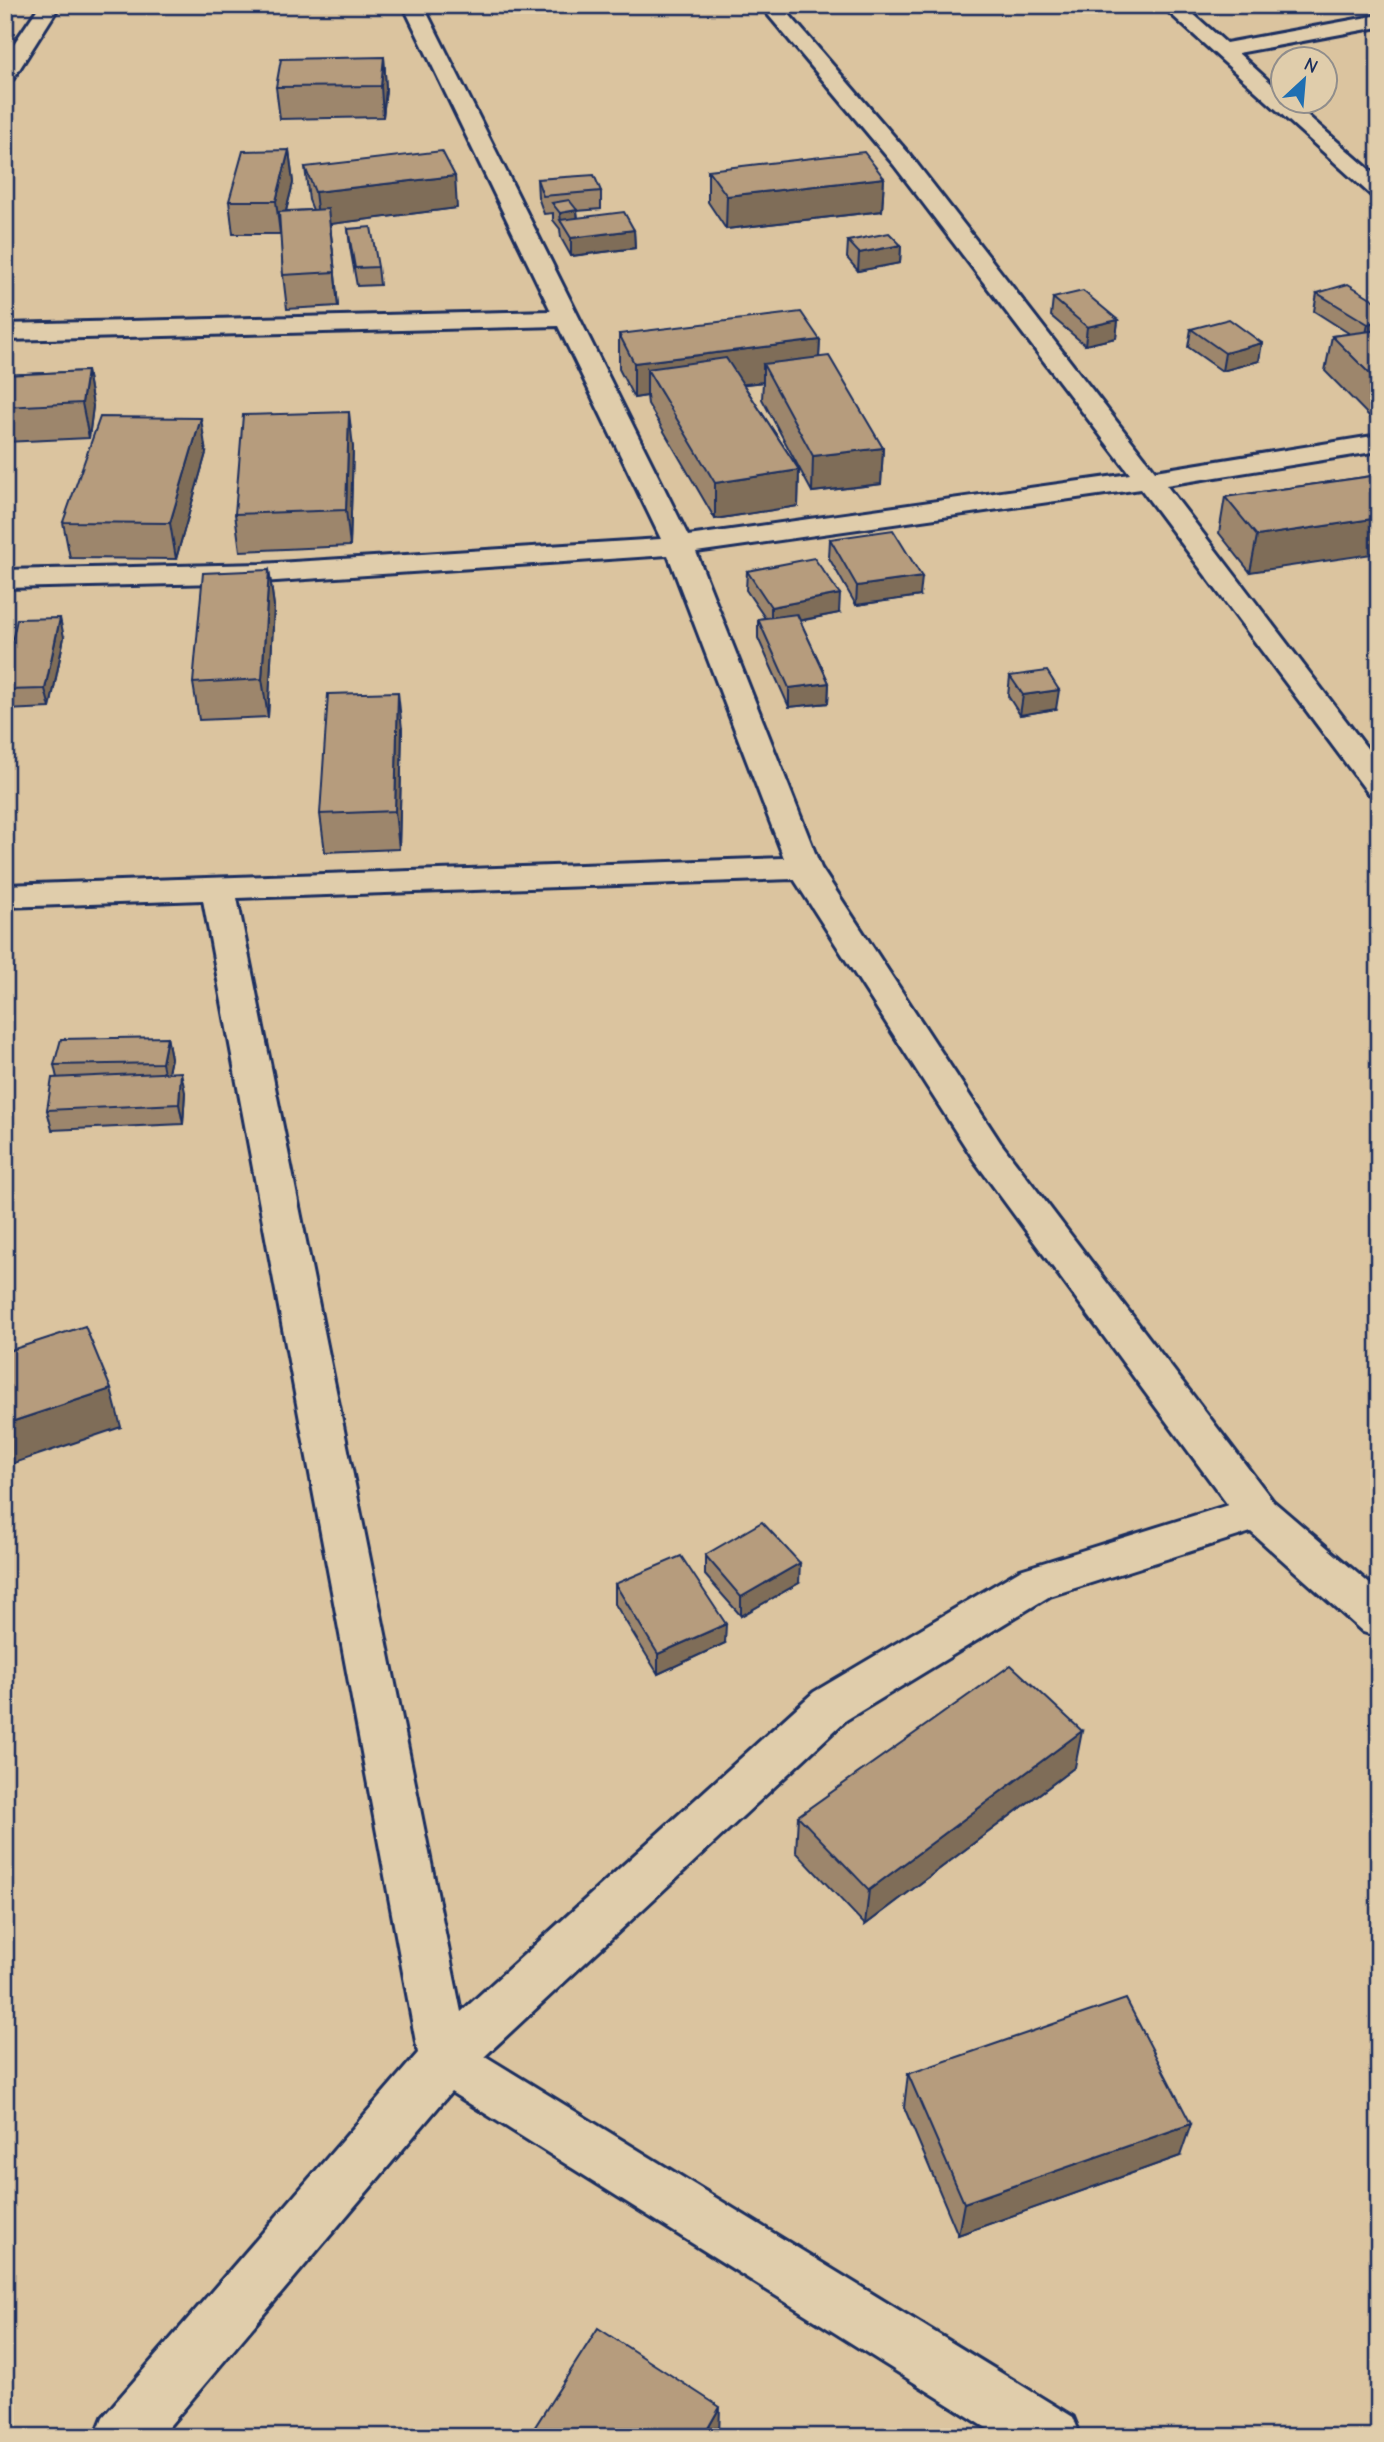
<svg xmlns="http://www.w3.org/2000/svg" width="1384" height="2442" font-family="'Comic Neue',sans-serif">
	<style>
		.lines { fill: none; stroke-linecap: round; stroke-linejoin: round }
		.street-casing { stroke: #1b2f5e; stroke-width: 6 }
		.street { fill: #e0cdab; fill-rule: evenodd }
		.wall { fill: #9d866c; stroke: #1b2f5e; stroke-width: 2 }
		.shaded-wall { fill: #7f6d58; stroke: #1b2f5e; stroke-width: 2 }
		.building { fill: #b69c7d; stroke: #1b2f5e; stroke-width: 2 }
	</style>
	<rect width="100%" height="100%" fill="#dbc49f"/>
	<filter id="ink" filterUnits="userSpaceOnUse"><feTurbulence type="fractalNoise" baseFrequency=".0143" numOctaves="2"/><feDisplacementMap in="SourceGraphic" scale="14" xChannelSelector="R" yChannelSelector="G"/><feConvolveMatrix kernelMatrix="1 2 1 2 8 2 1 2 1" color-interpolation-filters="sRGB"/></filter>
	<g filter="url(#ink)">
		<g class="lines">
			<g class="street-casing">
				<g id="street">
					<path d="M 40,5 L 60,5 L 13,79 L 5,80 L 5,57 Z"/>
					<path d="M 403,5 L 423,5 L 688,536 L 1130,474 L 894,165 L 760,5 L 781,5 L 910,155 L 1155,471 L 1379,435 L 1379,451 L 1166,485 L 1379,764 L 1379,796 L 1368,793 L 1141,489 L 696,552 L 821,868 L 1000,1142 L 1273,1501 L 1379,1592 L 1379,1637 L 1363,1632 L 1251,1532 L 1050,1596 L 846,1720 L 485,2056 L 1073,2417 L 1081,2437 L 1001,2437 L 451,2092 L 160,2437 L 95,2437 L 103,2417 L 418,2053 L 203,900 L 5,907 L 5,885 L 784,858 L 668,555 L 261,582 L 5,588 L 5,570 L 261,564 L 661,539 L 558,326 L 5,340 L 5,324 L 551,311 ZM 794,879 L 974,1160 L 1228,1505 L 1020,1570 L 814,1692 L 461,2012 L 237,898 Z"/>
					<path d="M 1161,5 L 1183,5 L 1226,43 L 1379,15 L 1379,27 L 1238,53 L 1282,93 L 1282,102 L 1292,102 L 1379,178 L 1379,197 L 1371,195 Z"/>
				</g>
			</g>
			<use href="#street" class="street"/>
		</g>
		<g class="wall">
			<path d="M 384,57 L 386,89 L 383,117 L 280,119 L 276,87 Z"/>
			<path d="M 289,150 L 293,183 L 286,211 L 313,210 L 309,200 L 305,167 L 457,208 L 330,224 L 338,306 L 287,309 L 283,275 L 281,232 L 280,234 L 233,234 L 229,201 Z"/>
			<path d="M 708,170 L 884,178 L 882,211 L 726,229 L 708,202 Z"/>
			<path d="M 537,179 L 601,191 L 601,209 L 577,211 L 578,218 L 634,230 L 635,248 L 571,256 L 561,238 L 560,229 L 553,220 L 553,213 L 544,214 L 538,197 Z"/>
			<path d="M 348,229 L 378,267 L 380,285 L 357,286 L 350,247 Z"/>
			<path d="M 848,241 L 901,245 L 900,263 L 858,271 L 847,258 Z"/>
			<path d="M 1317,293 L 1379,303 L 1379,424 L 1377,424 L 1325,371 L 1332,336 L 1350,334 L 1314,311 Z"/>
			<path d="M 1053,298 L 1118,320 L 1116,338 L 1085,345 L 1051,316 Z"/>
			<path d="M 1191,329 L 1259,361 L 1222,371 L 1188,347 Z"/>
			<path d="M 619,334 L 820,340 L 819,357 L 883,448 L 881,484 L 812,492 L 762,399 L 763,382 L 743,384 L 799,470 L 798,506 L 715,519 L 648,404 L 647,396 L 634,398 L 619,369 Z"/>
			<path d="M 87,371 L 93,406 L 89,438 L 5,442 L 5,375 Z"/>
			<path d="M 353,447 L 350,546 L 240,551 L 235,514 Z"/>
			<path d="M 206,453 L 176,559 L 70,558 L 63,522 Z"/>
			<path d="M 1379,475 L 1250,572 L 1219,533 L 1225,497 Z"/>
			<path d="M 830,539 L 920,596 L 856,605 L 829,558 Z"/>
			<path d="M 1379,558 L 1379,584 L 1374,579 Z"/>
			<path d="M 269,570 L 274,606 L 268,717 L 199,720 L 193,683 Z"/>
			<path d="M 747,571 L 839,613 L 800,621 L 829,683 L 828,703 L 789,707 L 758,638 L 758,619 L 765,618 L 746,590 Z"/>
			<path d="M 64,637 L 50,708 L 6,710 L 5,705 L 5,674 Z"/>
			<path d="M 1010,676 L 1056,709 L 1020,715 L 1008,696 Z"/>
			<path d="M 402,729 L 399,849 L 325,852 L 320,814 Z"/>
			<path d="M 167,1037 L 171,1058 L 168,1072 L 185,1092 L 183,1124 L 52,1130 L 47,1110 L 57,1078 L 54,1065 Z"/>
			<path d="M 705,1555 L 799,1583 L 741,1616 L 705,1575 Z"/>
			<path d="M 615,1584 L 725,1643 L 658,1674 L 615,1604 Z"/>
			<path d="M 1075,1767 L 865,1925 L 796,1852 L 798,1816 Z"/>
			<path d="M 908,2074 L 1180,2156 L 958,2235 L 904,2107 Z"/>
		</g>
		<g class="shaded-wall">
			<path d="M 384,57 L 386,89 L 383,117 L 381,86 Z"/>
			<path d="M 289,150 L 293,183 L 280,234 L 276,201 Z"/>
			<path d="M 455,176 L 457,208 L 330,224 L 338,306 L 330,224 L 319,225 L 315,192 Z"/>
			<path d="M 884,178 L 882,211 L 726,229 L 727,196 Z"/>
			<path d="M 577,210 L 578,227 L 561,222 L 560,213 Z"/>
			<path d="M 634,230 L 635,248 L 571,256 L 571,238 Z"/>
			<path d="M 901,245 L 900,263 L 858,271 L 859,253 Z"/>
			<path d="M 1118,320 L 1116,338 L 1085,345 L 1087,327 Z"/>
			<path d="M 1379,321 L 1379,338 L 1364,343 L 1368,324 Z"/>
			<path d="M 820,340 L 818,375 L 763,364 L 763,382 L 662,394 L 647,369 L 647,396 L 634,398 L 634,363 Z"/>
			<path d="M 1262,343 L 1259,361 L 1222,371 L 1225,353 Z"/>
			<path d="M 87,371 L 93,406 L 89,438 L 82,403 Z"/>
			<path d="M 349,412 L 353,447 L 350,546 L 346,510 Z"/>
			<path d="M 201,418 L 206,453 L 176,559 L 170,523 Z"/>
			<path d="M 883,448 L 881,484 L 812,492 L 813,456 Z"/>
			<path d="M 799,470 L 798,506 L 715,519 L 715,483 Z"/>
			<path d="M 1379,518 L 1379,553 L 1250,572 L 1257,536 Z"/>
			<path d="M 269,570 L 274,606 L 268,717 L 262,679 Z"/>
			<path d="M 922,577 L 920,596 L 856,605 L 857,586 Z"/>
			<path d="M 840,594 L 839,613 L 771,626 L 771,607 Z"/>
			<path d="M 60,618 L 64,637 L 50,708 L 45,689 Z"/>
			<path d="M 829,683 L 828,703 L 789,707 L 789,688 Z"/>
			<path d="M 1059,690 L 1056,709 L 1020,715 L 1023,695 Z"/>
			<path d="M 398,692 L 402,729 L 399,849 L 395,811 Z"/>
			<path d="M 167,1037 L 171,1058 L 166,1083 L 162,1063 Z"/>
			<path d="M 181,1072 L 185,1092 L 183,1124 L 179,1104 Z"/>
			<path d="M 111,1389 L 121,1427 L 5,1466 L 5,1424 Z"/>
			<path d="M 800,1563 L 799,1583 L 741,1616 L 741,1597 Z"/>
			<path d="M 726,1624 L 725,1643 L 658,1674 L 658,1654 Z"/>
			<path d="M 1082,1731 L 1075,1767 L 865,1925 L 869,1890 Z"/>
			<path d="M 1191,2124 L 1180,2156 L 958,2235 L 964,2203 Z"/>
			<path d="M 720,2407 L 719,2437 L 703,2437 Z"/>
		</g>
		<g class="building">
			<path d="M 384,57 L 381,86 L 276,87 L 281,59 Z"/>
			<path d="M 289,150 L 276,201 L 229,201 L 243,151 Z"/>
			<path d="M 442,151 L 455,176 L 315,192 L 305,167 Z"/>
			<path d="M 864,152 L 884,178 L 727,196 L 708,170 Z"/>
			<path d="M 594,175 L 601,191 L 543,196 L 537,179 Z"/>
			<path d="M 569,200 L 577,210 L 560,213 L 552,203 Z"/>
			<path d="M 328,209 L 335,272 L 283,275 L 279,212 Z"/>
			<path d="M 624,212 L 634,230 L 571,238 L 560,220 Z"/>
			<path d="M 371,227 L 378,267 L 355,268 L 348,229 Z"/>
			<path d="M 889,233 L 901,245 L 859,253 L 848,241 Z"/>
			<path d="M 1348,284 L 1379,303 L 1379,321 L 1368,324 L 1317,293 Z"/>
			<path d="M 1083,291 L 1118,320 L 1087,327 L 1053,298 Z"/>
			<path d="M 801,312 L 820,340 L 634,363 L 619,334 Z"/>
			<path d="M 1229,319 L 1262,343 L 1225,353 L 1191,329 Z"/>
			<path d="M 1379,330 L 1379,383 L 1332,336 Z"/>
			<path d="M 829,356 L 883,448 L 813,456 L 763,364 Z"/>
			<path d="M 726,358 L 799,470 L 715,483 L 647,369 Z"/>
			<path d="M 87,371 L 82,403 L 5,407 L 5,375 Z"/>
			<path d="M 349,412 L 346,510 L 235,514 L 243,415 Z"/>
			<path d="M 100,417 L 201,418 L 170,523 L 63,522 Z"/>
			<path d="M 1379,475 L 1379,518 L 1257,536 L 1225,497 Z"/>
			<path d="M 893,530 L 922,577 L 857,586 L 830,539 Z"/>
			<path d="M 814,558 L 840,594 L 771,607 L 747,571 Z"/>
			<path d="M 269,570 L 262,679 L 193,683 L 203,573 Z"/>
			<path d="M 797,614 L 829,683 L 789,688 L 758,619 Z"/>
			<path d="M 60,618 L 45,689 L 5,690 L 5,674 L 17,619 Z"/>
			<path d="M 1047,671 L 1059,690 L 1023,695 L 1010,676 Z"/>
			<path d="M 398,692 L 395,811 L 320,814 L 328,694 Z"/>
			<path d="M 167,1037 L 162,1063 L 54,1065 L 61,1039 Z"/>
			<path d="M 181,1072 L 179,1104 L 47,1110 L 52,1078 Z"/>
			<path d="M 85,1326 L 111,1389 L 5,1424 L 5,1352 Z"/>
			<path d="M 762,1522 L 800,1563 L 741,1597 L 705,1555 Z"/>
			<path d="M 681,1556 L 726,1624 L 658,1654 L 615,1584 Z"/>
			<path d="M 1011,1665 L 1082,1731 L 869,1890 L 798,1816 Z"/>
			<path d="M 1126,1999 L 1191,2124 L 964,2203 L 908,2074 Z"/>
			<path d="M 598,2328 L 720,2407 L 703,2437 L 537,2437 L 531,2433 Z"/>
		</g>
	</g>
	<rect width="1384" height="2442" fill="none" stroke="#e0cdab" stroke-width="28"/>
	<rect x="14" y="14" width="1356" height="2414" fill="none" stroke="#1b2f5e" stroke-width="2.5" filter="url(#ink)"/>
	<g transform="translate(1304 80) rotate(26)"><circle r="33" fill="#e0cdab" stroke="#918e8c" stroke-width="2"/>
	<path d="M0-5L12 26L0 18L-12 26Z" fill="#1f6fb2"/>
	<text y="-10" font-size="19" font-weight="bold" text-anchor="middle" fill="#1b2f5e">N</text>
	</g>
</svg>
